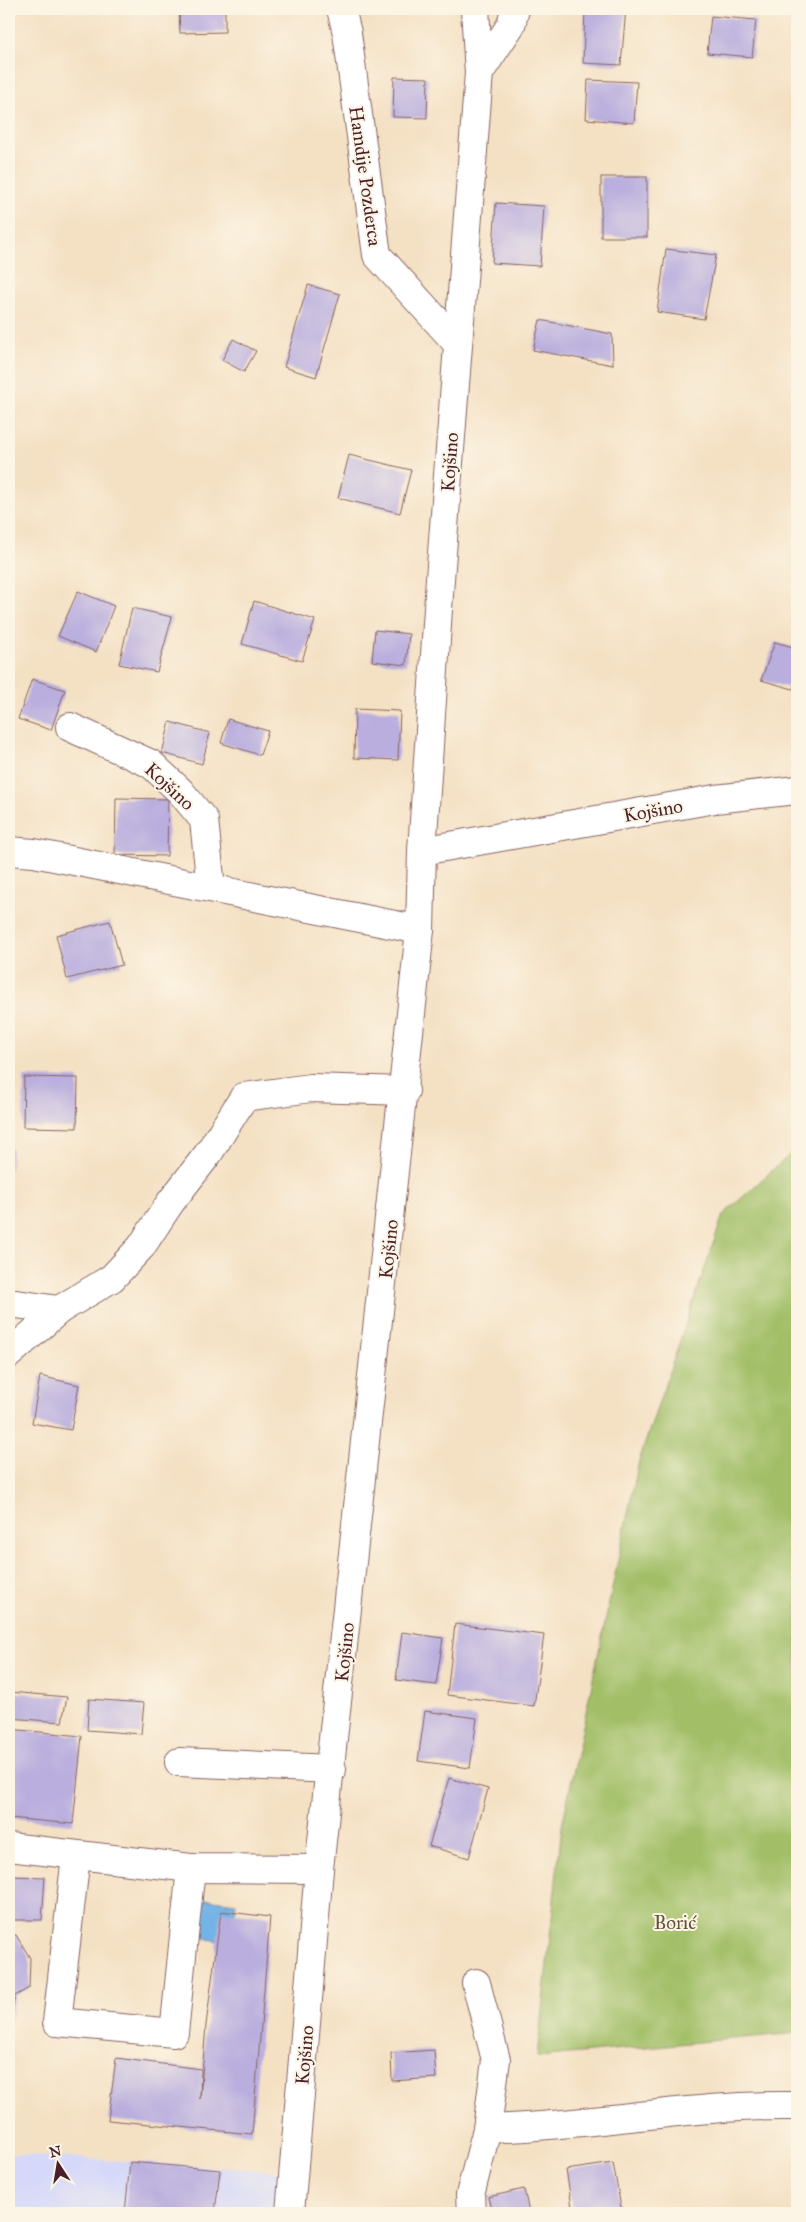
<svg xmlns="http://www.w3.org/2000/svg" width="806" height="2222" font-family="'IM FELL Great Primer',serif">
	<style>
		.built { fill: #d5d8f9 }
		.green { fill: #a2bf67; stroke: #766f49 }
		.water { fill: #73b4e7; stroke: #5e6a89 }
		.building { fill: #b9aede }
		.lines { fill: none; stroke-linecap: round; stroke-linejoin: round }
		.minor-casing { stroke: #866361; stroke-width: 30 }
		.minor { stroke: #fff; stroke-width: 28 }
		.labels { text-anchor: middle; stroke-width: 4; stroke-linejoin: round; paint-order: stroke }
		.street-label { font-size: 19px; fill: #4a1f2b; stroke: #fcf5e5 }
		.park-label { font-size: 19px; fill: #644f3d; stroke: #fcf5e5 }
	</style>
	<rect width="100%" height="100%" fill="#fcf5e5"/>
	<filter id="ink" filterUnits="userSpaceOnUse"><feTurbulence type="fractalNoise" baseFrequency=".02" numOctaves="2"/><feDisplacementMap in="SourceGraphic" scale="10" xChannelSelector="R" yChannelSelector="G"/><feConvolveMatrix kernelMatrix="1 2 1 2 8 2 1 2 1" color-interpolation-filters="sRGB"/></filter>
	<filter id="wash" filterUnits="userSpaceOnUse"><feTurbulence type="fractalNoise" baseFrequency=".0096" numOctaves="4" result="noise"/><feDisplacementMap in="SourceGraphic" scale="20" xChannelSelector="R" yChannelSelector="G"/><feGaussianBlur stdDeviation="1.12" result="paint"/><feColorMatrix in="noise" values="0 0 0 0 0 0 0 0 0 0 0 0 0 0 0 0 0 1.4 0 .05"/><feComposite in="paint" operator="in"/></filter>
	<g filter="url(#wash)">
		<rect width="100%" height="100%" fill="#f4e1c4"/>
		<path class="built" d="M 9,2154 L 290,2172 L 284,2213 L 9,2213 Z"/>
		<path class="green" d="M 797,1148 L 797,2033 L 537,2057 L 562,1826 L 639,1461 L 723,1215 Z"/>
		<path class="water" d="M 205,1899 L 236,1903 L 231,1942 L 200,1938 Z"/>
		<g id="blocks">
			<g class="building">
				<path d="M 179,9 L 225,9 L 225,32 L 180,33 Z"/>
				<path d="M 585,9 L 626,9 L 621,65 L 583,63 Z"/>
				<path d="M 711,16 L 756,20 L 752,57 L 707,53 Z"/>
				<path d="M 394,77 L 428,78 L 427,118 L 393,117 Z"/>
				<path d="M 588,80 L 637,82 L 634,123 L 586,119 Z"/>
				<rect x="601" y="177" width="46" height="60"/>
				<path d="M 496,203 L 544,206 L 540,266 L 492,263 Z"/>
				<path d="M 666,249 L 716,255 L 704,319 L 657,312 Z"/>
				<path d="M 308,285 L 340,294 L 316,377 L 284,367 Z"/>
				<path d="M 540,320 L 612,334 L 613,365 L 533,350 Z"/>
				<path d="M 233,339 L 256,351 L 244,372 L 222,360 Z"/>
				<path d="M 349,455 L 411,470 L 400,513 L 338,498 Z"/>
				<path d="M 78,591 L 114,606 L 96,652 L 58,636 Z"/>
				<path d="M 254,601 L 315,620 L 302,661 L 242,644 Z"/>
				<path d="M 132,608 L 172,617 L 157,672 L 119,664 Z"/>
				<path d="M 375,630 L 409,634 L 406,665 L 372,661 Z"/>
				<path d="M 775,642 L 797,648 L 797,677 L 793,689 L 761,680 Z"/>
				<path d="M 32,679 L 65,690 L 51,730 L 18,719 Z"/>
				<path d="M 355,709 L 400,711 L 398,760 L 354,758 Z"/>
				<path d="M 228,719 L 268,731 L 260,755 L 221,743 Z"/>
				<path d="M 170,722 L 210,733 L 202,764 L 162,753 Z"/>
				<path d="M 116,798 L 168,799 L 167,856 L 115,855 Z"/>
				<path d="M 110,921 L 122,965 L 67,979 L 56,935 Z"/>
				<path d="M 24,1077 L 78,1078 L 77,1128 L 23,1127 Z"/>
				<path d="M 9,1149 L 12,1149 L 10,1169 L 9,1169 Z"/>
				<path d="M 40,1376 L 79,1385 L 71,1430 L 32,1423 Z"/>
				<path d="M 455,1624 L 544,1635 L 534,1706 L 447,1695 Z"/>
				<path d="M 402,1632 L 443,1638 L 436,1685 L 396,1680 Z"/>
				<path d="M 9,1692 L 67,1697 L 62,1722 L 9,1718 Z"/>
				<path d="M 89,1699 L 144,1703 L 141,1734 L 87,1730 Z"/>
				<path d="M 425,1711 L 477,1718 L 470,1768 L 418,1761 Z"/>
				<path d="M 9,1729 L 82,1736 L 73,1824 L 9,1818 Z"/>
				<path d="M 449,1778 L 488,1789 L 469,1858 L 429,1846 Z"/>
				<path d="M 9,1876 L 45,1877 L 42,1920 L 9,1920 Z"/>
				<path d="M 221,1911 L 270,1917 L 252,2134 L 108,2120 L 116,2058 L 201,2069 L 200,2099 L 206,2025 Z"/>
				<path d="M 9,1935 L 16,1935 L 30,1958 L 29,1988 L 15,1996 L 10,2020 Z"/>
				<path d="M 434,2050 L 436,2078 L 392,2081 L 391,2053 Z"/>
				<path d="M 130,2162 L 220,2170 L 215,2213 L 125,2213 Z"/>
				<path d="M 613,2163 L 622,2213 L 573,2213 L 566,2170 Z"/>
				<path d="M 524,2189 L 529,2213 L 492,2213 L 488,2197 Z"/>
			</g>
		</g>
	</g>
	<g filter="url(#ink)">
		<use href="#blocks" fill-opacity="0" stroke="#866361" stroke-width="1"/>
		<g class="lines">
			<g class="minor-casing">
				<g id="minor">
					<path d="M 341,9 L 347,33 L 377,255 L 457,343"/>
					<path d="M 479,73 L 511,25 L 515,9"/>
					<path d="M 70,727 L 151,764 L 180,791 L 204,820 L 211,888"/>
					<path d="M 9,851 L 34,853 L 420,930"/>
					<path d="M 422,851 L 715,799 L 797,790"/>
					<path d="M 9,1303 L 59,1310 L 112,1278 L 141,1247 L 170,1203 L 208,1154 L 244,1097 L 311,1088 L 405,1091"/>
					<path d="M 9,1354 L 59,1310"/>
					<path d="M 179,1762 L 332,1769"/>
					<path d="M 9,1847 L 191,1868 L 319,1869"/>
					<path d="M 76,1856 L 57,2022 L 174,2033 L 191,1868"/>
					<path d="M 476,1983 L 496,2060 L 487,2129"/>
					<path d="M 290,2213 L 319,1869 L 420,930 L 422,851 L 440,579 L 479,73 L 475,9"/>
					<path d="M 471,2213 L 470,2195 L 487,2129 C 591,2126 693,2104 797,2106"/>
				</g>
			</g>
			<use href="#minor" class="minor"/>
		</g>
	</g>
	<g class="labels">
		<g class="street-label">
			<text transform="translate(366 176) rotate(82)" y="7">Hamdije Pozderca</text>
			<text transform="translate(449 462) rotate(-86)" y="7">Kojšino</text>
			<text transform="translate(170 786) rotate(43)" y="7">Kojšino</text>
			<text transform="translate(653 810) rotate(-10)" y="7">Kojšino</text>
			<text transform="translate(388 1249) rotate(-84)" y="7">Kojšino</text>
			<text transform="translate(344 1652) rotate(-84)" y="7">Kojšino</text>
			<text transform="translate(304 2055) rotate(-85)" y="7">Kojšino</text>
		</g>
		<g class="park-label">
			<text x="675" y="1929">Borić</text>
		</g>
	</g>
	<rect width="806" height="2222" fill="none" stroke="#fcf5e5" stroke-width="30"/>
	<g transform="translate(58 2164) rotate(348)" stroke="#fcf5e5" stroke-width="4" paint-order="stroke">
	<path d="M0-4L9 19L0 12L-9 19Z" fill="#4a1f2b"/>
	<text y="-8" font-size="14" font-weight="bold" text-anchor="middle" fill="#4a1f2b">N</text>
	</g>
</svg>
